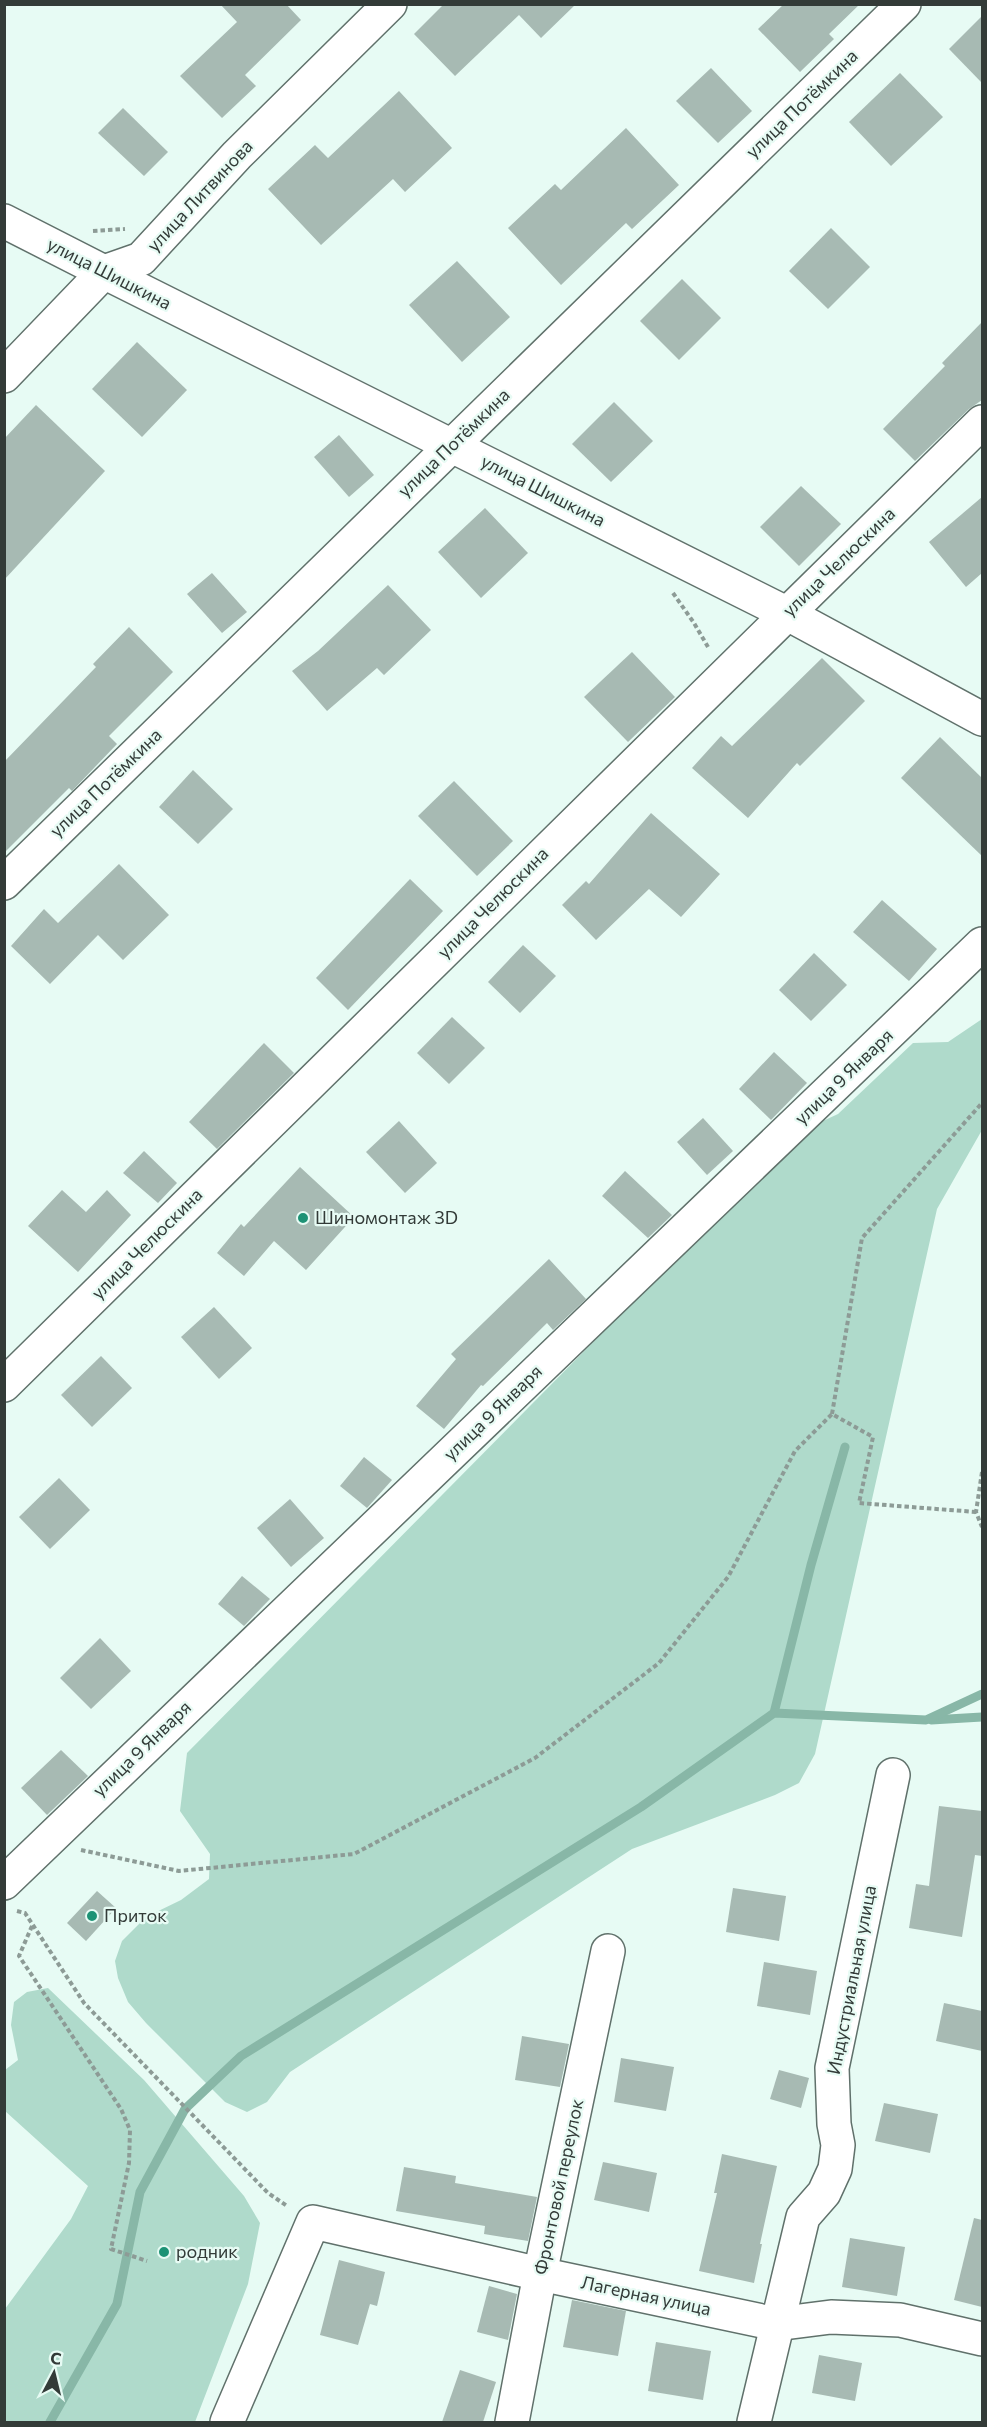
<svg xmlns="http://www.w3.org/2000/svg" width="987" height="2427" font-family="Commissioner,sans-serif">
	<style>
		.green { fill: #afdacb }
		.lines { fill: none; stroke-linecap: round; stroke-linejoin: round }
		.stream { stroke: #88b7a7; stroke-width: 9 }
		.building { fill: #a7bab3 }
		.minor-casing { stroke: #60716b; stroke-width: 36 }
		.path { stroke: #8d9b96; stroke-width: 4; stroke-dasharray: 4.5 3; stroke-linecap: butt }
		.minor { stroke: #fff; stroke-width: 33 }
		.poi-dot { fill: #1d9275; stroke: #e7fbf4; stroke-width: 2 }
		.labels { text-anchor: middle; stroke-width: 4.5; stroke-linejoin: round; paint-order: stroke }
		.street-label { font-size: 18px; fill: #333b38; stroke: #e7fbf4 }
		.poi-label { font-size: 18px; fill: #333b38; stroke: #e7fbf4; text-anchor: start }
	</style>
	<rect width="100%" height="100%" fill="#e7fbf4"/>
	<g class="green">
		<path d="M 982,1019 L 982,1130 L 937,1209 L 815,1754 L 799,1783 L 775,1795 L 632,1849 L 290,2072 L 267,2102 L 247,2112 L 225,2102 L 146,2023 L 128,2002 L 118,1978 L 115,1961 L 122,1941 L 146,1917 L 181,1900 L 209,1879 L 210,1854 L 180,1811 L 187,1753 L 778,1155 L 812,1126 L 838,1114 L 913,1043 L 948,1042 Z"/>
		<path d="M 48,1988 L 144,2080 L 244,2196 L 260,2223 L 248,2284 L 195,2422 L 5,2422 L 5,2309 L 71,2219 L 88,2186 L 5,2111 L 5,2070 L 18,2060 L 11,2025 L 14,2002 L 27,1992 Z"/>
	</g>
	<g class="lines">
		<g class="stream">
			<path d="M 774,1713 L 811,1565 L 845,1447"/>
			<path d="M 931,1720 L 982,1717"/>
			<path d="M 50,2422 L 117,2304 L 140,2192 L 185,2109 L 241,2056 L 641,1807 L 774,1713 L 926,1720 L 982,1694"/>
		</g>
	</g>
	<g class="building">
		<path d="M 220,4 L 286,4 L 301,20 L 245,75 L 256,86 L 222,118 L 180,76 L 237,22 Z"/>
		<path d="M 444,4 L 576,4 L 541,38 L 519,15 L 455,76 L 414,34 Z"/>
		<path d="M 784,4 L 860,4 L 829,34 L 834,39 L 800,72 L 758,29 Z"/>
		<path d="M 982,16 L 982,83 L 949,49 Z"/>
		<path d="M 711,68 L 752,111 L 718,143 L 676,101 Z"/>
		<path d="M 900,73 L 943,117 L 891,166 L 849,122 Z"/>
		<path d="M 399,91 L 452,148 L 405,192 L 393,179 L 321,245 L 268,189 L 315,145 L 328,158 Z"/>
		<path d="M 123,108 L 168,152 L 144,176 L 98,133 Z"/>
		<path d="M 626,128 L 679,185 L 632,229 L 626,223 L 561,285 L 508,228 L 555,184 L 561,190 Z"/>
		<path d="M 831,228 L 870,267 L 828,309 L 789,271 Z"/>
		<path d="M 457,261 L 510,317 L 462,362 L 409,305 Z"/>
		<path d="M 682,279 L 721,318 L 679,360 L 640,321 Z"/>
		<path d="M 982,322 L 982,400 L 969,409 L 915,461 L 883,429 L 945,366 L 942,363 Z"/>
		<path d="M 137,342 L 187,390 L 142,437 L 92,389 Z"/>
		<path d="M 614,402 L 653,441 L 611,482 L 572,444 Z"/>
		<path d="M 36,405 L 105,471 L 4,580 L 4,439 Z"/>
		<path d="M 339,435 L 374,475 L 349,497 L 314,457 Z"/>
		<path d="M 801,486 L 841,524 L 799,566 L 760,527 Z"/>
		<path d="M 982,497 L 982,573 L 966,587 L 929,542 Z"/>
		<path d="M 485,508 L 528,553 L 481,598 L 438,552 Z"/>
		<path d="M 212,573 L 247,612 L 222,633 L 187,594 Z"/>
		<path d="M 388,585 L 431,630 L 384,675 L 377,668 L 327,711 L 292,671 L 318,651 Z"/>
		<path d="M 129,627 L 173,672 L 109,736 L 117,744 L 72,791 L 69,788 L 4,853 L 4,762 L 96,667 L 93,664 Z"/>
		<path d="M 632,652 L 675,697 L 628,742 L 584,697 Z"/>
		<path d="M 822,658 L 865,701 L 800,766 L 797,763 L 748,818 L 692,768 L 721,736 L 732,746 Z"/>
		<path d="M 940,737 L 982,778 L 982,856 L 901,778 Z"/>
		<path d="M 193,770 L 233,809 L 198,844 L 159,807 Z"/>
		<path d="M 454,781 L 513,841 L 477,876 L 418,816 Z"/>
		<path d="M 651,813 L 720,874 L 681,917 L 649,889 L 596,940 L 562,905 L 586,881 L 589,884 Z"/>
		<path d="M 119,864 L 169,915 L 123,960 L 98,935 L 50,984 L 11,946 L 44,909 L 58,923 Z"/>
		<path d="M 410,879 L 443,911 L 348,1010 L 316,978 Z"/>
		<path d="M 882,900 L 937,949 L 909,981 L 853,932 Z"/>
		<path d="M 523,945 L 556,976 L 520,1013 L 488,982 Z"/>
		<path d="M 814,953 L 847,985 L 811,1021 L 779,990 Z"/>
		<path d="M 452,1017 L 485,1048 L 449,1084 L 417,1053 Z"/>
		<path d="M 264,1043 L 294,1073 L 217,1149 L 189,1122 Z"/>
		<path d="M 774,1052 L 807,1083 L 771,1120 L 739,1089 Z"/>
		<path d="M 703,1118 L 733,1151 L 707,1175 L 677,1142 Z"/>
		<path d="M 399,1121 L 437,1163 L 405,1193 L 366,1152 Z"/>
		<path d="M 144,1151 L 177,1183 L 158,1203 L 123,1173 Z"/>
		<path d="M 300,1167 L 354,1217 L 306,1270 L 274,1241 L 244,1276 L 217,1253 L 241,1224 L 244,1227 Z"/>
		<path d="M 625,1171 L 672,1215 L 648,1238 L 602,1196 Z"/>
		<path d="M 62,1190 L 86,1212 L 107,1190 L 131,1215 L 78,1272 L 28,1226 Z"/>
		<path d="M 549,1259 L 586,1299 L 553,1330 L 547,1323 L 483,1386 L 481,1385 L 444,1429 L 416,1406 L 456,1359 L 451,1354 Z"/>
		<path d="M 214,1307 L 252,1348 L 219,1379 L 181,1337 Z"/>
		<path d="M 101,1356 L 132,1388 L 92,1427 L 61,1395 Z"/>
		<path d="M 364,1457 L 392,1480 L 367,1508 L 340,1486 Z"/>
		<path d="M 59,1478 L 90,1510 L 50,1549 L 19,1517 Z"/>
		<path d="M 290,1499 L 324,1538 L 291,1567 L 257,1528 Z"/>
		<path d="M 242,1576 L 270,1599 L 244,1626 L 218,1604 Z"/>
		<path d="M 100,1638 L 131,1671 L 91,1709 L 60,1678 Z"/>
		<path d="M 61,1750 L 88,1776 L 47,1815 L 21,1788 Z"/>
		<path d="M 939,1806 L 982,1811 L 982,1856 L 975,1855 L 962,1937 L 909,1928 L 916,1884 L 929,1886 Z"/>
		<path d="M 733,1888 L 786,1896 L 779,1941 L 726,1932 Z"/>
		<path d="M 97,1891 L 116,1908 L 86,1941 L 67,1923 Z"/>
		<path d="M 764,1962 L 817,1971 L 810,2015 L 757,2006 Z"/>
		<path d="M 944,2003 L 982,2011 L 982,2051 L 936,2041 Z"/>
		<path d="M 522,2036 L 569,2044 L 560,2087 L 515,2080 Z"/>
		<path d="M 621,2058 L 674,2067 L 666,2111 L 614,2102 Z"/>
		<path d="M 779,2070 L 809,2078 L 801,2108 L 770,2099 Z"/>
		<path d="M 884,2103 L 938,2114 L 930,2153 L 875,2141 Z"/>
		<path d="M 722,2154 L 777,2166 L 760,2244 L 762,2244 L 754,2283 L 699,2271 L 717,2193 L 714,2193 Z"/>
		<path d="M 603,2162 L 657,2173 L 649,2212 L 594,2200 Z"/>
		<path d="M 404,2167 L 456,2176 L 455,2183 L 537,2197 L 528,2241 L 484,2234 L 485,2226 L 396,2211 Z"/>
		<path d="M 974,2218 L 982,2220 L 982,2307 L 954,2300 Z"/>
		<path d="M 850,2238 L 905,2247 L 897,2296 L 842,2287 Z"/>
		<path d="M 339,2260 L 385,2272 L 377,2306 L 370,2304 L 358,2345 L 320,2335 Z"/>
		<path d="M 489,2286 L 517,2294 L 508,2340 L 477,2332 Z"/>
		<path d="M 572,2300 L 626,2311 L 618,2356 L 563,2347 Z"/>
		<path d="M 656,2342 L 711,2351 L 703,2400 L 648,2391 Z"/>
		<path d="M 819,2355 L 862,2363 L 855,2401 L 812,2393 Z"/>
		<path d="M 460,2370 L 496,2382 L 483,2422 L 442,2422 Z"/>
	</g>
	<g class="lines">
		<g class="minor-casing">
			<g id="minor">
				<path d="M 4,221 L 104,272 L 786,613 L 982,719"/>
				<path d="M 4,376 L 104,272 L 141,259 L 237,155 L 390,4"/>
				<path d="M 4,883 L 904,4"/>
				<path d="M 4,1385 L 982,422"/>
				<path d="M 4,1883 L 982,944"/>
				<path d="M 227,2422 L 313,2222 L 540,2274 L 776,2324 L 831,2317 L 900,2320 L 982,2339"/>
				<path d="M 512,2422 L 540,2274 L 608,1951"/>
				<path d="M 754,2422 L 803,2217 L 824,2193 L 835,2169 L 838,2145 L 834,2124 L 832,2068 L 893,1775"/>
			</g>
		</g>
		<g class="path">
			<path d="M 93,231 L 125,229"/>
			<path d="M 673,593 L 694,623 L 708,647"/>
			<path d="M 832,1414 L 862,1238 L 982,1103"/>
			<path d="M 982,1472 L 976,1512 L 982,1527"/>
			<path d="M 81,1850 L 179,1871 L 354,1854 L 535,1758 L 659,1663 L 728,1577 L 795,1451 L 832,1414 L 873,1437 L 859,1503 L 976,1512"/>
			<path d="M 17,1911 L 25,1913 L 84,2003 L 268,2193 L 287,2206"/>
			<path d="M 32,1926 L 19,1956 L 121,2109 L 130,2130 L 129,2163 L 111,2249 L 147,2261"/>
		</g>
		<use href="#minor" class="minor"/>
	</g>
	<g class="poi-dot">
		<circle cx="303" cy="1218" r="6"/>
		<circle cx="92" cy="1916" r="6"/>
		<circle cx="164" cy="2252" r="6"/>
	</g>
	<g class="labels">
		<g class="street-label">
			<text transform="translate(802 104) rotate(-44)" y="6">улица Потёмкина</text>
			<text transform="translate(200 196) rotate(-47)" y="6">улица Литвинова</text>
			<text transform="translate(109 274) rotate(27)" y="6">улица Шишкина</text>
			<text transform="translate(454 443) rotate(-44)" y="6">улица Потёмкина</text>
			<text transform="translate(543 491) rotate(27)" y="6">улица Шишкина</text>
			<text transform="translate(839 562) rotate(-44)" y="6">улица Челюскина</text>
			<text transform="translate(106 783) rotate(-44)" y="6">улица Потёмкина</text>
			<text transform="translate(493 903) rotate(-45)" y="6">улица Челюскина</text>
			<text transform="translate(844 1077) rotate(-44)" y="6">улица 9 Января</text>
			<text transform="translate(147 1244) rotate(-45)" y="6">улица Челюскина</text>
			<text transform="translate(493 1413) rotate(-44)" y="6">улица 9 Января</text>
			<text transform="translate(142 1749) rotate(-44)" y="6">улица 9 Января</text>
			<text transform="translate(852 1980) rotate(-79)" y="6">Индустриальная улица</text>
			<text transform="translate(559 2187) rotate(-78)" y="6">Фронтовой переулок</text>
			<text transform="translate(646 2296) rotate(12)" y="6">Лагерная улица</text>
		</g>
		<g class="poi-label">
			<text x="315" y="1224">Шиномонтаж 3D</text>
			<text x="104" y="1922">Приток</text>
			<text x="176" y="2258">родник</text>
		</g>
	</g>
	<rect width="987" height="2427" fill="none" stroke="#333b38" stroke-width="12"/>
	<g transform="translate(54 2373) rotate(7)" stroke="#e7fbf4" stroke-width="4.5" paint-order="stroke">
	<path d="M0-4.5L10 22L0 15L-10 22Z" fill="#333b38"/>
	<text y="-9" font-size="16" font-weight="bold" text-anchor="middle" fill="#333b38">С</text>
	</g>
</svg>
